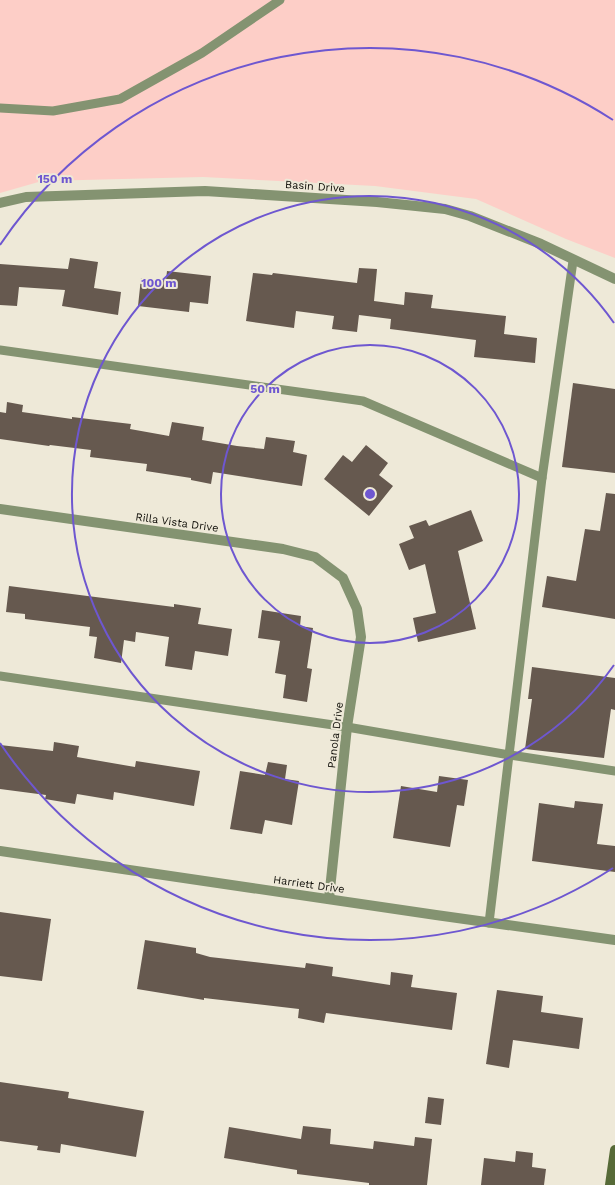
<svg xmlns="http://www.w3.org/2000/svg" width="615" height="1185" font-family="'Work Sans',sans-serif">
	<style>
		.green { fill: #fdcec7 }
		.building { fill: #66594f }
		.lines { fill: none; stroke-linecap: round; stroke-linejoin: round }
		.lane { stroke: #849371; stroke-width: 9 }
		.street { stroke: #849371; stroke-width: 10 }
		.secondary { stroke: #566a37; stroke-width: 10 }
		.ring { fill: none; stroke: #6e57d0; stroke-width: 2 }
		.labels { text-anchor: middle; stroke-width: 4; stroke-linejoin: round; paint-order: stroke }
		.street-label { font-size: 11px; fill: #0d0c06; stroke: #eee9d8 }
		.centre { fill: #6e57d0; stroke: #eee9d8; stroke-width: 2 }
		.ring-label { font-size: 12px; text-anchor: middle; font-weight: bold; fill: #6e57d0; stroke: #eee9d8; stroke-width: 4; stroke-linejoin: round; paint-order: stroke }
	</style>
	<rect width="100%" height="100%" fill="#eee9d8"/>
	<path class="green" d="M 0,0 L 615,0 L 615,258 L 566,239 L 476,199 L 375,186 L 203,177 L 42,181 L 0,193 Z"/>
	<g class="building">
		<path d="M 70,258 L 98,262 L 94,288 L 121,292 L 118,315 L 62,306 L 65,290 L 19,287 L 17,306 L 0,305 L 0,264 L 68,269 Z"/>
		<path d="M 359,268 L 377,269 L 374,301 L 404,305 L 405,292 L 433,295 L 431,308 L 506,316 L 504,334 L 537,338 L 535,363 L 474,357 L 476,340 L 390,329 L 391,319 L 359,315 L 357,332 L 332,329 L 334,316 L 296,311 L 294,328 L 246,321 L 253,273 L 272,275 L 273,273 L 357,283 Z"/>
		<path d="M 167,271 L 211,276 L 208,304 L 190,302 L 189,312 L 138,306 L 141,278 L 166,280 Z"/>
		<path d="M 573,383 L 615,389 L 615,473 L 562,467 Z"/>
		<path d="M 7,402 L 23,405 L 22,412 L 72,419 L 72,417 L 131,424 L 130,429 L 169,436 L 172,422 L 204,427 L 202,440 L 237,446 L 264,449 L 266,437 L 295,441 L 293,452 L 307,455 L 302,486 L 213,472 L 211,484 L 191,480 L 191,478 L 146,471 L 147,464 L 90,457 L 91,450 L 50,445 L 49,446 L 0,439 L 0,412 L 6,413 Z"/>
		<path d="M 366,445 L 388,463 L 379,475 L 393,486 L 369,516 L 324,479 L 343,455 L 352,462 Z"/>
		<path d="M 606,493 L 615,494 L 615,619 L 542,607 L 547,576 L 576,581 L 585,529 L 600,531 Z"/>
		<path d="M 471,510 L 483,541 L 458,551 L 476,629 L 418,642 L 413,618 L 436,613 L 425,564 L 409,570 L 399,544 L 414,538 L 409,526 L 426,520 L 429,526 Z"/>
		<path d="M 9,586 L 174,607 L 174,604 L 201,608 L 198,624 L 232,629 L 228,656 L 195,651 L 192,670 L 165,666 L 169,637 L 136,632 L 135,642 L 124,640 L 121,663 L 94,658 L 97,637 L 89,636 L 90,627 L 25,619 L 25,614 L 6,612 Z"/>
		<path d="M 262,610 L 301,616 L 300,626 L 313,628 L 307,668 L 312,669 L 307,702 L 283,698 L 286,675 L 275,673 L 280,641 L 258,638 Z"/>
		<path d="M 532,667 L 615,678 L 615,710 L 611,709 L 604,758 L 525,749 L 532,699 L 528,699 Z"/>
		<path d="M 54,742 L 79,746 L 77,757 L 135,767 L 136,761 L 200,771 L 194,806 L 114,792 L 113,800 L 77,794 L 75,804 L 45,799 L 46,795 L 0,789 L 0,745 L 53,751 Z"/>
		<path d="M 268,762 L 287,765 L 285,779 L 299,781 L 292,825 L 265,820 L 262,834 L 230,829 L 240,771 L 265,775 Z"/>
		<path d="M 439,776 L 468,780 L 464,806 L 457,805 L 450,847 L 393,838 L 401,786 L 437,792 Z"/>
		<path d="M 575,801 L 603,804 L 597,844 L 615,846 L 615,872 L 532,861 L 539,803 L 574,808 Z"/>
		<path d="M 0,912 L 51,919 L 42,981 L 0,976 Z"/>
		<path d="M 145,940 L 196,948 L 196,953 L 210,957 L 305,968 L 306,963 L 333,967 L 332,976 L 390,985 L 391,972 L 413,975 L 411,987 L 457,993 L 452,1030 L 326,1013 L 324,1023 L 298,1018 L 299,1009 L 204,998 L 204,1000 L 137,989 Z"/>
		<path d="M 497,990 L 543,996 L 541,1012 L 583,1018 L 579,1049 L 513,1040 L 509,1068 L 486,1064 Z"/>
		<path d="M 0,1082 L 69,1092 L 68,1098 L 144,1111 L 136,1157 L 61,1144 L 60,1153 L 37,1150 L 38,1146 L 0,1141 Z"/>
		<path d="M 428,1097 L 444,1099 L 441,1125 L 425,1123 Z"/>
		<path d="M 303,1126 L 331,1129 L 330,1144 L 373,1149 L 374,1141 L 414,1146 L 415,1137 L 432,1139 L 427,1185 L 369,1185 L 369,1183 L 297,1174 L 297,1170 L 224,1158 L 229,1127 L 301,1139 Z"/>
		<path d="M 516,1151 L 533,1153 L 532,1167 L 546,1169 L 544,1185 L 481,1185 L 484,1158 L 515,1162 Z"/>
	</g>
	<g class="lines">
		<g class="lane">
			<path d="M 0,108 L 53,111 L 120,99 L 202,53 L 280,0"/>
			<path d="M 0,350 L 363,401 L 542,478"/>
			<path d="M 0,676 L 347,727 L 510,755 L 615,771"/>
			<path d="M 489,923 L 542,478 L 573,261"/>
		</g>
		<g class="street">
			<path d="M 0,203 L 26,197 L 205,191 L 377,202 L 445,209 L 470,216 L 541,244 L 615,279"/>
			<path d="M 0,509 L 283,549 L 315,557 L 343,578 L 357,609 L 361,637 L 347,727 L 329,899"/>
			<path d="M 0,851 L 436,915 L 615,940"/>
		</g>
		<path class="secondary" d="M 610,1185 L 615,1150"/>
	</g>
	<g class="ring">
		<circle cx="370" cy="494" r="149"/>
		<path d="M614 665A298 298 0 1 1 614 323"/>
		<path d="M613 868A446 446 0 0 1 0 743M0 245A446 446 0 0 1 613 120"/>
	</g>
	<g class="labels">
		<g class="street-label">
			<text transform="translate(315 186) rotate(4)" y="4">Basin Drive</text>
			<text transform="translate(177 522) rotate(8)" y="4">Rilla Vista Drive</text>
			<text transform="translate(335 735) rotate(-83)" y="4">Panola Drive</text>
			<text transform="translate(309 884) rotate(8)" y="4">Harriett Drive</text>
		</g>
	</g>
	<circle cx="370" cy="494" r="6" class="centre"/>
	<g class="ring-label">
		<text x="55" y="183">150 m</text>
		<text x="159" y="287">100 m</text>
		<text x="265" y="393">50 m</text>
	</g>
</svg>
